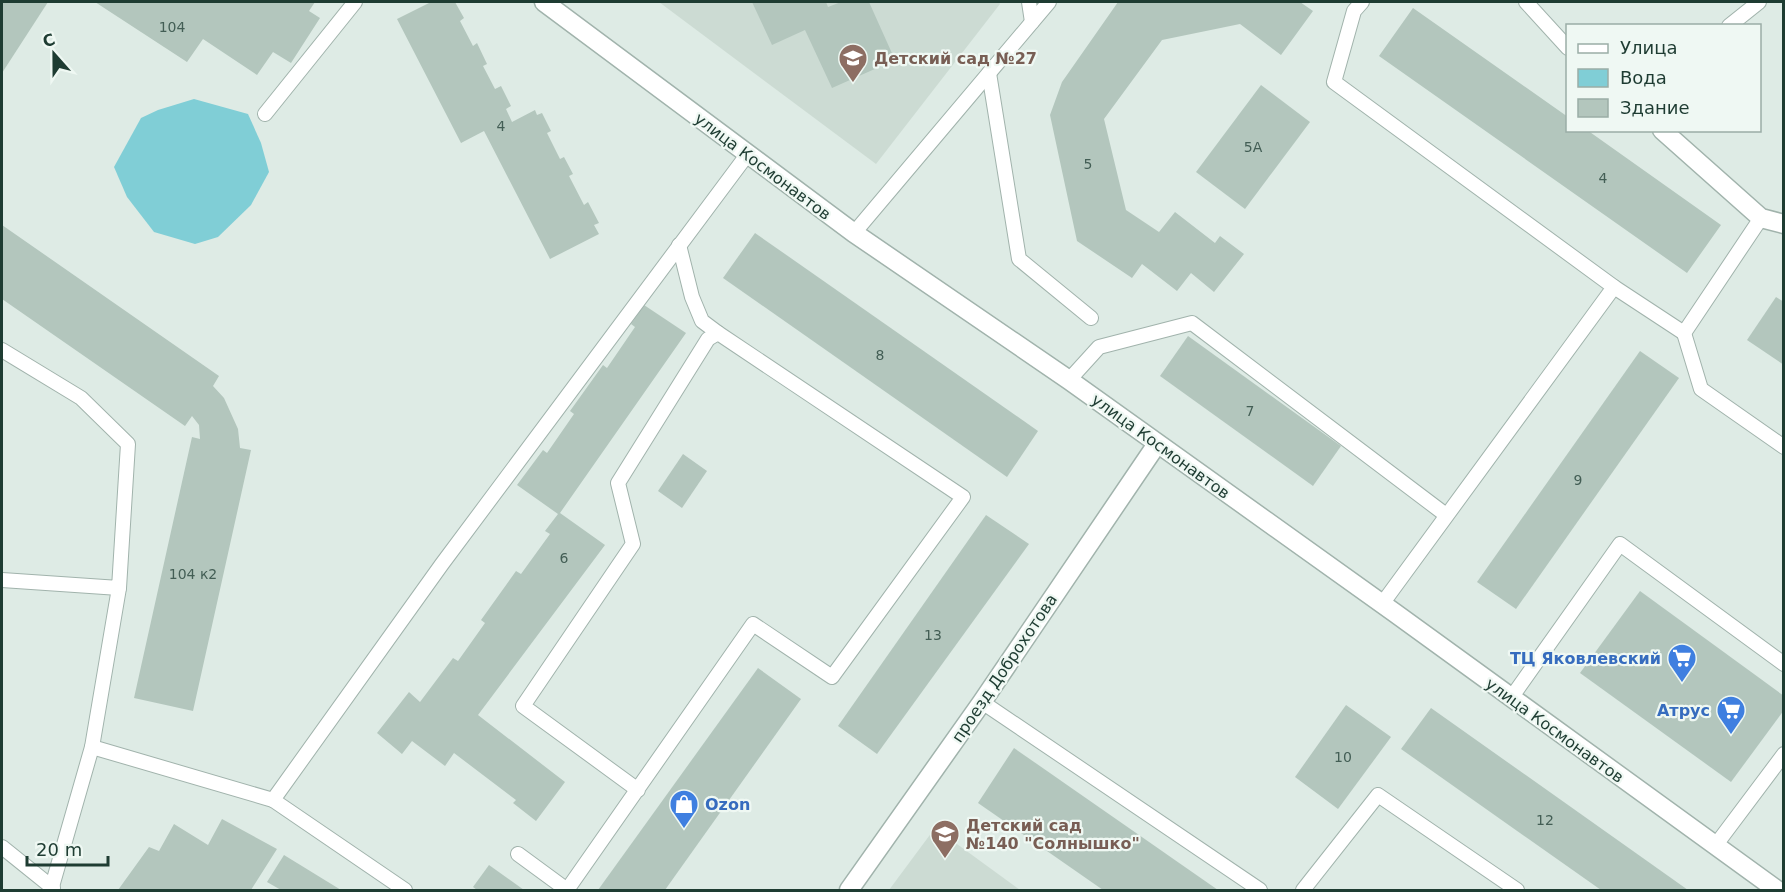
<svg xmlns="http://www.w3.org/2000/svg" width="1785" height="892" font-family="'DejaVu Sans',sans-serif">
	<style>
		.built { fill: #ccdbd3 }
		.water { fill: #80ced6 }
		.building { fill: #b3c6bd }
		.lines { fill: none; stroke-linecap: round; stroke-linejoin: round }
		.lane-casing { stroke: #a1b3ac; stroke-width: 16 }
		.street-casing { stroke: #a1b3ac; stroke-width: 21 }
		.lane { stroke: #fff; stroke-width: 14 }
		.street { stroke: #fff; stroke-width: 18 }
		.labels { text-anchor: middle; stroke-width: 4.5; stroke-linejoin: round; paint-order: stroke }
		.number-label { font-size: 14px; fill: #435e55 }
		.education-label { font-size: 16px; font-weight: bold; fill: #785e54; stroke: #eff8f3; text-anchor: start }
		.street-label { font-size: 16px; fill: #1e3c32; stroke: #eff8f3 }
		.shop-label { font-size: 16px; font-weight: bold; fill: #366cbe; stroke: #eff8f3; text-anchor: end }
	</style>
	<rect width="100%" height="100%" fill="#deebe5"/>
	<g class="built">
		<path d="M 659,2 L 999,2 L 1000,4 L 876,164 Z"/>
		<path d="M 935,828 L 1020,890 L 889,890 Z"/>
	</g>
	<path class="water" d="M 194,99 L 248,114 L 261,143 L 269,172 L 251,205 L 218,237 L 195,244 L 154,232 L 127,197 L 114,167 L 141,118 L 158,110 Z"/>
	<g class="building">
		<path d="M 2,2 L 48,2 L 2,73 Z"/>
		<path d="M 95,2 L 315,2 L 309,11 L 320,18 L 291,63 L 273,52 L 257,75 L 203,39 L 187,62 Z"/>
		<path d="M 431,2 L 455,2 L 464,18 L 460,21 L 473,46 L 477,43 L 487,64 L 483,66 L 495,89 L 501,86 L 511,106 L 506,109 L 512,122 L 535,110 L 537,115 L 542,113 L 551,131 L 547,133 L 560,159 L 564,157 L 573,174 L 569,176 L 584,205 L 588,202 L 599,223 L 594,225 L 599,234 L 550,259 L 484,131 L 461,143 L 397,19 Z"/>
		<path d="M 752,2 L 826,2 L 828,7 L 841,2 L 869,2 L 895,60 L 832,88 L 805,30 L 772,45 Z"/>
		<path d="M 1118,2 L 1300,2 L 1313,11 L 1281,55 L 1240,24 L 1162,40 L 1104,119 L 1126,210 L 1159,232 L 1175,212 L 1215,243 L 1220,236 L 1244,254 L 1214,292 L 1191,273 L 1177,291 L 1142,264 L 1132,278 L 1077,241 L 1050,115 L 1062,82 Z"/>
		<path d="M 1413,8 L 1568,117 L 1568,130 L 1587,130 L 1721,225 L 1687,273 L 1379,56 Z"/>
		<path d="M 1261,85 L 1310,122 L 1245,209 L 1196,172 Z"/>
		<path d="M 2,225 L 219,376 L 213,386 L 224,398 L 238,429 L 240,448 L 251,450 L 193,711 L 134,698 L 192,437 L 200,439 L 199,425 L 192,416 L 185,426 L 2,299 Z"/>
		<path d="M 755,233 L 1038,431 L 1007,477 L 723,278 Z"/>
		<path d="M 1776,297 L 1784,302 L 1784,365 L 1747,340 Z"/>
		<path d="M 644,305 L 686,333 L 560,513 L 605,545 L 478,715 L 565,782 L 536,821 L 513,803 L 516,800 L 454,753 L 445,766 L 412,741 L 402,754 L 377,733 L 409,692 L 420,702 L 453,658 L 458,661 L 485,623 L 481,620 L 516,571 L 521,574 L 550,534 L 545,531 L 558,514 L 517,485 L 543,450 L 547,453 L 574,414 L 570,411 L 603,365 L 607,368 L 635,327 L 631,324 Z"/>
		<path d="M 1188,336 L 1341,446 L 1313,486 L 1160,376 Z"/>
		<path d="M 1640,351 L 1679,378 L 1516,609 L 1477,582 Z"/>
		<path d="M 683,454 L 707,471 L 682,508 L 658,491 Z"/>
		<path d="M 986,515 L 1029,544 L 877,754 L 838,726 Z"/>
		<path d="M 1640,591 L 1784,696 L 1784,710 L 1731,782 L 1580,673 Z"/>
		<path d="M 758,668 L 801,699 L 665,890 L 598,890 Z"/>
		<path d="M 1346,705 L 1391,737 L 1338,809 L 1295,777 Z"/>
		<path d="M 1431,708 L 1688,890 L 1601,890 L 1401,749 Z"/>
		<path d="M 1014,748 L 1218,890 L 1103,890 L 978,803 Z"/>
		<path d="M 222,819 L 277,849 L 251,890 L 118,890 L 149,847 L 159,851 L 174,824 L 208,845 Z"/>
		<path d="M 284,855 L 341,890 L 281,890 L 267,882 Z"/>
		<path d="M 489,865 L 524,890 L 477,890 L 473,887 Z"/>
	</g>
	<g class="lines">
		<g class="lane-casing">
			<g id="lane">
				<path d="M 1029,2 L 1032,22"/>
				<path d="M 1362,2 L 1354,11 L 1334,82 L 1614,287 L 1382,604"/>
				<path d="M 1526,2 L 1568,48"/>
				<path d="M 1729,26 L 1759,2"/>
				<path d="M 989,73 L 1019,259 L 1091,318"/>
				<path d="M 265,114 L 355,2"/>
				<path d="M 854,233 L 1049,2"/>
				<path d="M 679,245 L 692,297 L 702,321 L 718,333"/>
				<path d="M 1614,287 L 1684,333 L 1761,218"/>
				<path d="M 1684,333 L 1701,389 L 1784,447"/>
				<path d="M 2,350 L 81,398 L 128,444 L 119,588 L 2,580"/>
				<path d="M 1069,380 L 1099,347 L 1192,323 L 1446,515"/>
				<path d="M 1511,698 L 1620,544 L 1784,664"/>
				<path d="M 982,702 L 1260,890"/>
				<path d="M 92,747 L 273,800"/>
				<path d="M 1715,846 L 1784,754"/>
				<path d="M 2,847 L 53,888"/>
				<path d="M 518,854 L 567,890"/>
				<path d="M 51,890 L 92,747 L 119,588"/>
				<path d="M 405,890 L 273,800 L 442,564 L 747,155"/>
				<path d="M 567,890 L 753,624 L 832,677 L 963,497 L 718,333 L 708,339 L 618,483 L 633,544 L 523,706 L 638,790"/>
				<path d="M 1303,890 L 1378,795 L 1517,890"/>
			</g>
		</g>
		<g class="street-casing">
			<g id="street">
				<path d="M 544,2 L 854,233 L 1069,380 L 1395,613 L 1777,890"/>
				<path d="M 1662,130 L 1761,218 L 1784,224"/>
				<path d="M 849,890 L 982,702 L 1157,444"/>
			</g>
		</g>
		<use href="#lane" class="lane"/>
		<use href="#street" class="street"/>
	</g>
	<defs>
		<g id="school-pin" transform="scale(1.5)"><path d="M0 17L-7.5 6A9.5 9.5 0 1 1 7.5 6Z" fill="#8d6e63" stroke="#eff8f3"/><path d="M0-5L7-2L0 1L-7-2ZM-4 1L0 2.5L4 1V4Q0 6-4 4Z" fill="#fff"/></g>
		<g id="supermarket-pin" transform="scale(1.5)"><path d="M0 17L-7.5 6A9.5 9.5 0 1 1 7.5 6Z" fill="#3f7fe0" stroke="#eff8f3"/><path d="M-6-5.5h2.5l.6 2H6L4.5 2H-2.5L-4.4-4H-6ZM-1.5 3.2a1.3 1.3 0 1 0 .1 0ZM3 3.2a1.3 1.3 0 1 0 .1 0Z" fill="#fff"/></g>
		<g id="shop-pin" transform="scale(1.5)"><path d="M0 17L-7.5 6A9.5 9.5 0 1 1 7.5 6Z" fill="#3f7fe0" stroke="#eff8f3"/><path d="M-5-2.5h2.3a2.7 3.5 0 0 1 5.4 0H5L5.5 6h-11ZM-1.5-2.5h3a1.5 2.3 0 0 0-3 0Z" fill="#fff"/></g>
	</defs>
	<g fill-rule="evenodd">
		<use href="#school-pin" x="853" y="58"/>
		<use href="#supermarket-pin" x="1682" y="658"/>
		<use href="#supermarket-pin" x="1731" y="710"/>
		<use href="#shop-pin" x="684" y="804"/>
		<use href="#school-pin" x="945" y="834"/>
	</g>
	<g class="labels">
		<g class="number-label">
			<text x="172" y="32">104</text>
			<text x="501" y="131">4</text>
			<text x="1253" y="152">5А</text>
			<text x="1088" y="169">5</text>
			<text x="1603" y="183">4</text>
			<text x="880" y="360">8</text>
			<text x="1250" y="416">7</text>
			<text x="1578" y="485">9</text>
			<text x="564" y="563">6</text>
			<text x="193" y="579">104 к2</text>
			<text x="933" y="640">13</text>
			<text x="1343" y="762">10</text>
			<text x="1545" y="825">12</text>
		</g>
		<g class="education-label">
			<text x="874" y="64">Детский сад №27</text>
			<text x="966" y="831">Детский сад<tspan x="966" dy="18">№140 "Солнышко"</tspan></text>
		</g>
		<g class="street-label">
			<text transform="translate(763 166) rotate(37)" y="6">улица Космонавтов</text>
			<text transform="translate(1161 446) rotate(36)" y="6">улица Космонавтов</text>
			<text transform="translate(1004 668) rotate(-56)" y="6">проезд Доброхотова</text>
			<text transform="translate(1555 730) rotate(36)" y="6">улица Космонавтов</text>
		</g>
		<g class="shop-label">
			<text x="1661" y="664">ТЦ Яковлевский</text>
			<text x="1710" y="716">Атрус</text>
			<text x="705" y="810" text-anchor="start">Ozon</text>
		</g>
	</g>
	<rect width="1785" height="892" fill="none" stroke="#1e3c32" stroke-width="6"/>
	<rect x="1566" y="24" width="195" height="108" fill="#eff8f3" stroke="#9bada6" stroke-width="1.5"/>
	<rect x="1578" y="44" width="30" height="9" fill="#ffffff" stroke="#9bada6" stroke-width="1.5"/>
	<text x="1620" y="54" font-size="18" fill="#1e3c32">Улица</text>
	<rect x="1578" y="69" width="30" height="18" fill="#80ced6" stroke="#9bada6" stroke-width="1.5"/>
	<text x="1620" y="84" font-size="18" fill="#1e3c32">Вода</text>
	<rect x="1578" y="99" width="30" height="18" fill="#b3c6bd" stroke="#9bada6" stroke-width="1.5"/>
	<text x="1620" y="114" font-size="18" fill="#1e3c32">Здание</text>
	<g transform="translate(54 54) rotate(339)" stroke="#eff8f3" stroke-width="4.5" paint-order="stroke">
	<path d="M0-4.5L10 22L0 15L-10 22Z" fill="#1e3c32"/>
	<text y="-9" font-size="16" font-weight="bold" text-anchor="middle" fill="#1e3c32">С</text>
	</g>
	<path d="M27 856v9h81v-9" fill="none" stroke="#1e3c32" stroke-width="3"/>
	<text x="36" y="856" font-size="18" fill="#1e3c32" stroke="#eff8f3" stroke-width="4.5" paint-order="stroke">20 m</text>
</svg>
